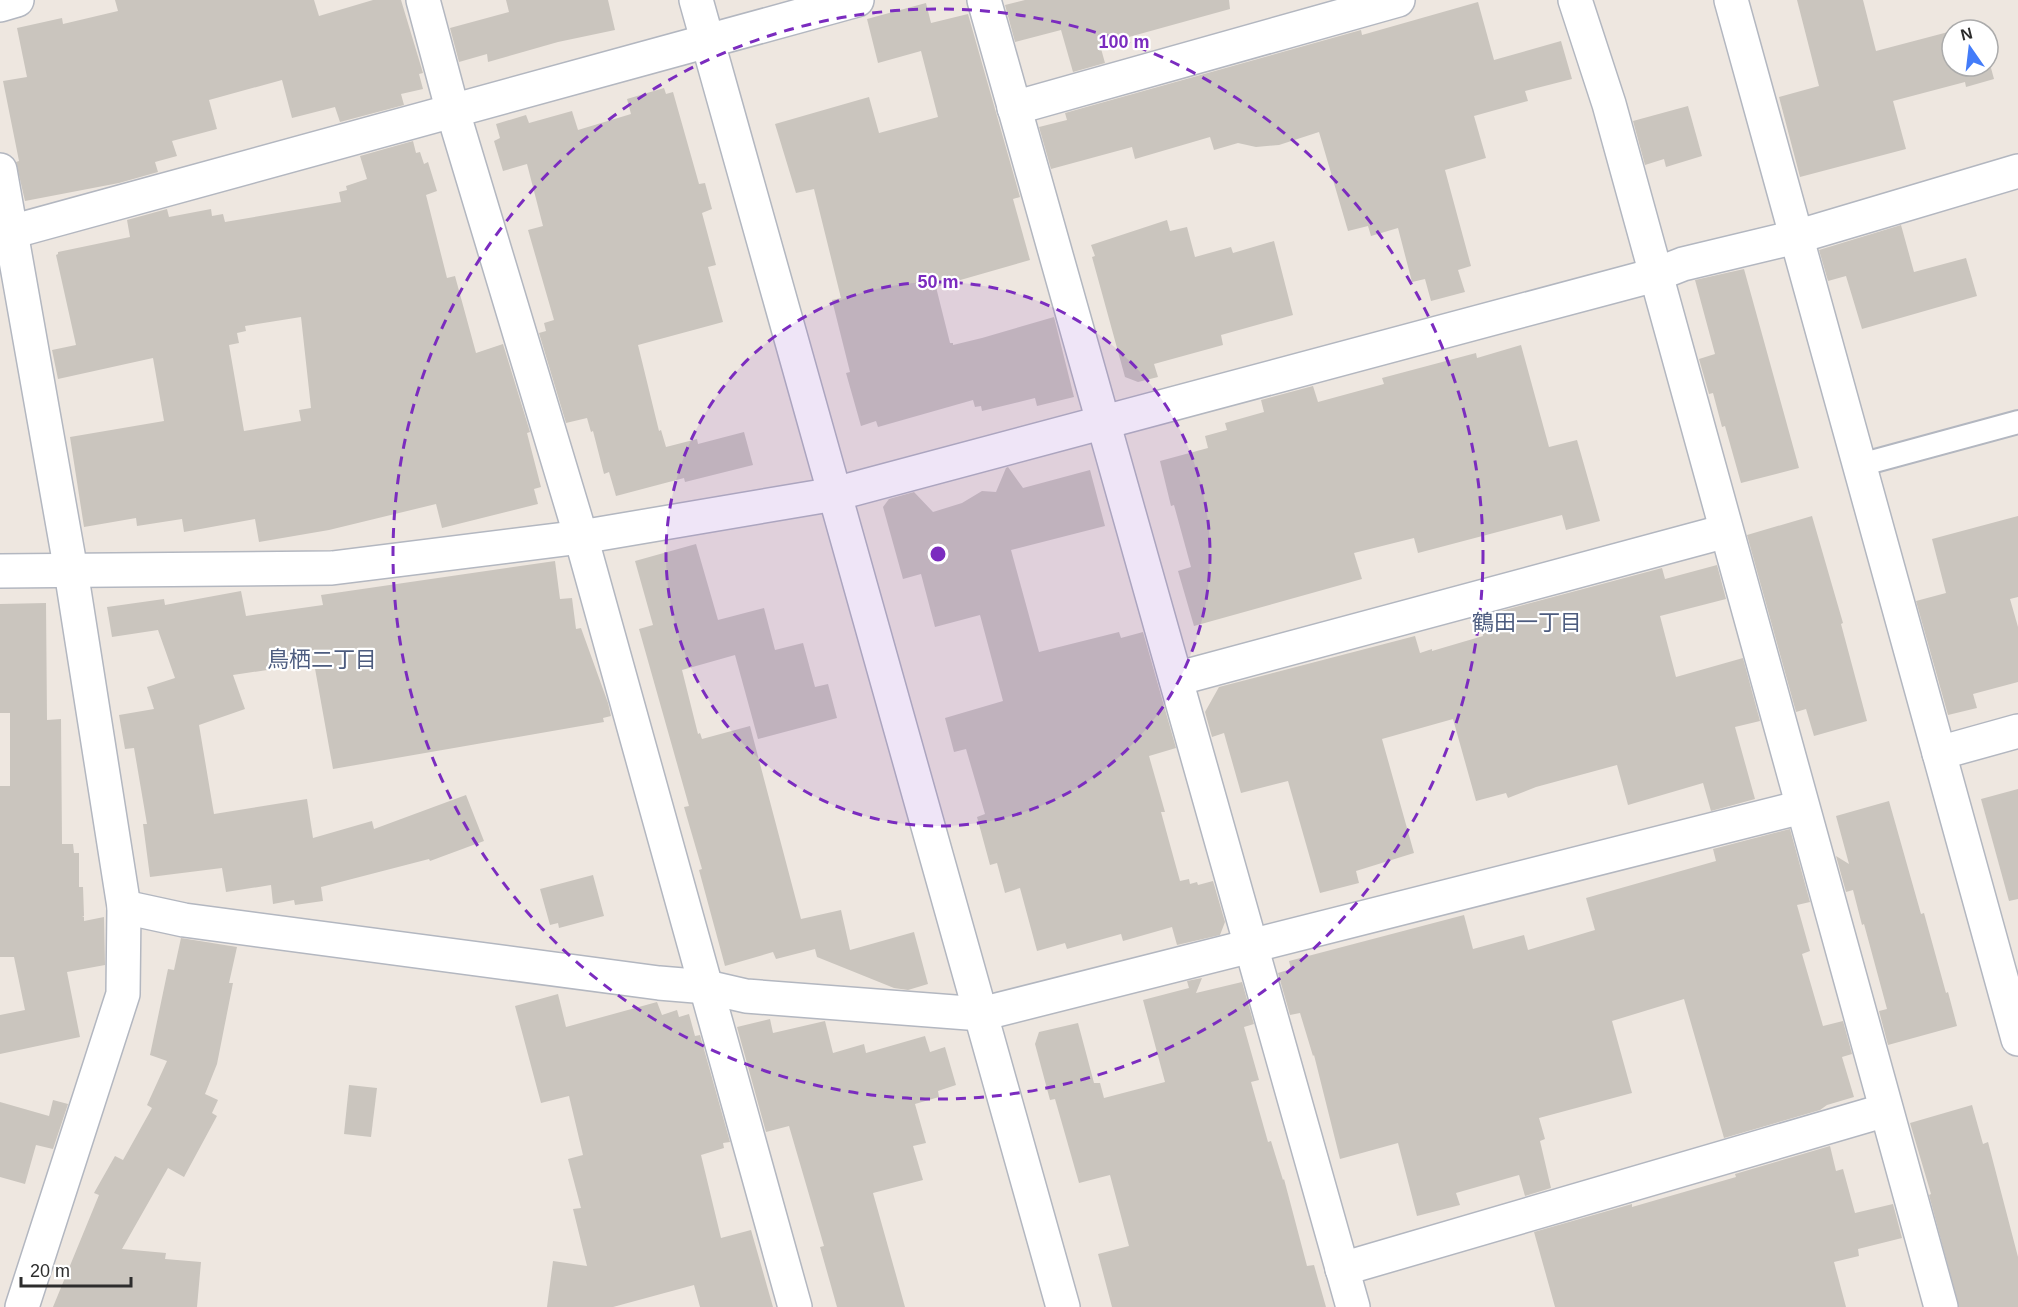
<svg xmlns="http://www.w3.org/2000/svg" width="2018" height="1307" font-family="Arial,'Noto Sans JP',sans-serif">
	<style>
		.building { fill: #cac5be; fill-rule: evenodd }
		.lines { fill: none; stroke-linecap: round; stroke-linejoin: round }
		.service-casing { stroke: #b3b7c0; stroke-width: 26 }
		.minor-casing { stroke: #b3b7c0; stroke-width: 36 }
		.tertiary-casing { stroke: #b3b7c0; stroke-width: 36 }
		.service { stroke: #fff; stroke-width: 22 }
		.minor { stroke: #fff; stroke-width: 33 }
		.tertiary { stroke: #fff; stroke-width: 33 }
		.ring { fill: none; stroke: #7b2cbf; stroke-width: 3; stroke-dasharray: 10 8 }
		.labels { text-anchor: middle; stroke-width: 4.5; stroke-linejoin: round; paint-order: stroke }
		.neighbourhood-label { font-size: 22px; fill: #4d5c7f; stroke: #fff }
		.centre { fill: #7b2cbf; stroke: #fff; stroke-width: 3 }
		.ring-label { font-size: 18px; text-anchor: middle; font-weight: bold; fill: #7b2cbf; stroke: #fff; stroke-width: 4.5; stroke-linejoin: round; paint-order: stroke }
	</style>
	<rect width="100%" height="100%" fill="#eee7e0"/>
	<g class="building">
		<path d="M 115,0 L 314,0 L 319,16 L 373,0 L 401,0 L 423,73 L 419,74 L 423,89 L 401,94 L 404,105 L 340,122 L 335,107 L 292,118 L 282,80 L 209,100 L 217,129 L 172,141 L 177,156 L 155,162 L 158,172 L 119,183 L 25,201 L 16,162 L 19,161 L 3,81 L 27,77 L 17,28 L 62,18 L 63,24 L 118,11 Z"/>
		<path d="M 506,0 L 608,0 L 615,30 L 558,42 L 488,62 L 487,54 L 459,62 L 450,28 L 509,12 Z"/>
		<path d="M 1025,0 L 1229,0 L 1230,9 L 1100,45 L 1105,63 L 1073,72 L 1061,30 L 1015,42 L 1005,5 Z"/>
		<path d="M 1797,0 L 1863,0 L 1876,51 L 1952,31 L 1952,66 L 1988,66 L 1988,57 L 1994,79 L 1966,87 L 1965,82 L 1893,101 L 1906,149 L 1800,177 L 1779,97 L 1819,86 Z"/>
		<path d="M 1478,2 L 1494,60 L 1561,41 L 1572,79 L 1525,91 L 1528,101 L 1474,116 L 1486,158 L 1445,170 L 1471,266 L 1458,270 L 1465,292 L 1431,301 L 1425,279 L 1412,282 L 1398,228 L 1371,236 L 1368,226 L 1348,231 L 1319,132 L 1279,145 L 1256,147 L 1238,143 L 1214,150 L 1210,137 L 1135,159 L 1132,147 L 1051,169 L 1039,127 L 1067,120 L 1065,113 L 1361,30 L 1362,35 Z"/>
		<path d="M 926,3 L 931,23 L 968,14 L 1020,197 L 1013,199 L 1030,260 L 936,287 L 950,343 L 953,343 L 953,345 L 982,338 L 1054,317 L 1074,397 L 1037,406 L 1035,398 L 982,411 L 981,406 L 975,407 L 973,400 L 878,427 L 876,421 L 861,426 L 846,373 L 850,372 L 832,300 L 841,298 L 814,189 L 796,193 L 775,124 L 869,97 L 879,133 L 938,117 L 921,51 L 878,63 L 867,19 Z"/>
		<path d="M 664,88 L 666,94 L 673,92 L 699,184 L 705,183 L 712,209 L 702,213 L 716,265 L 708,267 L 723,322 L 638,345 L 659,431 L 661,430 L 666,447 L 697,439 L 698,444 L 744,432 L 753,465 L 685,482 L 684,478 L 616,496 L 609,472 L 604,474 L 593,431 L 591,432 L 587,418 L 566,423 L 539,333 L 546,331 L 544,323 L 554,320 L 528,230 L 543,226 L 527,164 L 503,171 L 494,141 L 500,138 L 496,124 L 526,115 L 529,123 L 572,111 L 578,130 L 631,114 L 627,99 Z"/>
		<path d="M 1688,106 L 1702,156 L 1666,167 L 1664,159 L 1645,165 L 1633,121 Z"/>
		<path d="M 413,141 L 416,153 L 420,152 L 424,164 L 428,162 L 437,191 L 426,195 L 447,278 L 455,276 L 476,353 L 503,344 L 530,432 L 527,433 L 541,487 L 534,489 L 538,504 L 442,528 L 436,504 L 329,530 L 259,542 L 255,519 L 184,532 L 182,519 L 137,526 L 136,518 L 84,527 L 70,437 L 164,421 L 153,358 L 58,379 L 52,350 L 76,345 L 56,255 L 58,254 L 58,252 L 130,237 L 127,220 L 167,209 L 169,217 L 211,209 L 212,216 L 223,214 L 225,222 L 341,202 L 339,192 L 347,190 L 346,186 L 367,179 L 360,156 ZM 301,317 L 311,408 L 299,410 L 301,421 L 244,431 L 229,345 L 239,343 L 237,333 L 246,331 L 245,326 Z"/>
		<path d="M 1167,220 L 1170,231 L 1187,227 L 1195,257 L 1231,247 L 1233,253 L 1274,241 L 1293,315 L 1221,335 L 1223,345 L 1154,364 L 1158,377 L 1138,382 L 1125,377 L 1092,257 L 1095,256 L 1091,245 Z"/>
		<path d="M 1901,225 L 1914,272 L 1966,258 L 1977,296 L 1862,329 L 1846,276 L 1828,281 L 1819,250 Z"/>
		<path d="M 1744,269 L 1799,468 L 1741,483 L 1725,426 L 1722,427 L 1713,393 L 1709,394 L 1699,359 L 1715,354 L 1695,280 Z"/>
		<path d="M 1521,345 L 1549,447 L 1577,440 L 1600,521 L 1566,530 L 1562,515 L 1418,553 L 1414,538 L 1354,553 L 1362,579 L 1194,626 L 1178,571 L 1191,567 L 1174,505 L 1171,506 L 1160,461 L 1208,448 L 1205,436 L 1227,430 L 1225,423 L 1264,412 L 1261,400 L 1313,386 L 1318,402 L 1384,384 L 1382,378 L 1476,353 L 1477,358 Z"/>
		<path d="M 1008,467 L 1023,488 L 1090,470 L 1105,526 L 1011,550 L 1039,652 L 1119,632 L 1121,638 L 1143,632 L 1176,748 L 1149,756 L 1165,812 L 1161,812 L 1180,881 L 1189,879 L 1190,884 L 1197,882 L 1198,885 L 1213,881 L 1225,922 L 1220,935 L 1177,945 L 1172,927 L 1123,941 L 1121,934 L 1067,949 L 1065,943 L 1037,951 L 1020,888 L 1005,893 L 997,863 L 990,865 L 977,817 L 985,814 L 966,749 L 954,752 L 945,718 L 1003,701 L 980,615 L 935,627 L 921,574 L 903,579 L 883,507 L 889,499 L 914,492 L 933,512 L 962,503 L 982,491 L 996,492 L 1006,468 Z"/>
		<path d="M 1812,516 L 1843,623 L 1841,624 L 1867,721 L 1814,736 L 1806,709 L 1796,712 L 1747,535 Z"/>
		<path d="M 2018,516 L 2018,597 L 2010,599 L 2018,627 L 2018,682 L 1973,694 L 1977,708 L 1948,715 L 1916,601 L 1946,593 L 1932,539 Z"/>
		<path d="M 696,544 L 718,620 L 764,608 L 775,650 L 803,643 L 815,687 L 828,684 L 837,718 L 758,739 L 735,655 L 682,670 L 698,734 L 700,733 L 702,739 L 750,726 L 801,919 L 841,910 L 850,950 L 914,932 L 928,984 L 908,990 L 894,988 L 817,957 L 815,949 L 776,959 L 773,952 L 725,966 L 699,870 L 702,869 L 684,807 L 689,806 L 639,629 L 653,625 L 635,561 Z"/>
		<path d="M 555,561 L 560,599 L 572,598 L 576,629 L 581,628 L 608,703 L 611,716 L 603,718 L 604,722 L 333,769 L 314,663 L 233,675 L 245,709 L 199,725 L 214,814 L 307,799 L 313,838 L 372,821 L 374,829 L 466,795 L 484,841 L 430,861 L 429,859 L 321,887 L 323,901 L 295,905 L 294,900 L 273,904 L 271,885 L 226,892 L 222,868 L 150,877 L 143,824 L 147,824 L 134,748 L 125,749 L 119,715 L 154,709 L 147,687 L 175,678 L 158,630 L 112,637 L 107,607 L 164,599 L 165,605 L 241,591 L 246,616 L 323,605 L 321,595 Z"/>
		<path d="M 1717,565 L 1726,599 L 1660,616 L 1676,677 L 1743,658 L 1760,721 L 1735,727 L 1755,799 L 1711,811 L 1703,783 L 1628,805 L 1617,765 L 1536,787 L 1508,798 L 1506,793 L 1476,801 L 1453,719 L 1382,739 L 1414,853 L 1356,871 L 1359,883 L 1320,893 L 1288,781 L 1241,793 L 1224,733 L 1212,737 L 1205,712 L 1219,687 L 1415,636 L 1420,653 L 1432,649 L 1432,651 L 1483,636 L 1478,617 L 1662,568 L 1665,579 Z"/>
		<path d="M 46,603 L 47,720 L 61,719 L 62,844 L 73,844 L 74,853 L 79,853 L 79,887 L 83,887 L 84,916 L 82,916 L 84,917 L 84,921 L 104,917 L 105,965 L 67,972 L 80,1037 L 0,1054 L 0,1015 L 25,1010 L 14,957 L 0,957 L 0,786 L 10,786 L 10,713 L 0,713 L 0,604 Z"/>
		<path d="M 2018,789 L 2018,899 L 2009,901 L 1981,799 Z"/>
		<path d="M 1889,801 L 1921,914 L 1924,913 L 1946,993 L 1948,992 L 1957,1026 L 1888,1045 L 1879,1011 L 1887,1009 L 1864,924 L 1862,925 L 1853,890 L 1846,892 L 1836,856 L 1849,864 L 1836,816 Z"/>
		<path d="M 1790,829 L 1810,902 L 1797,905 L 1810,951 L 1802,954 L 1823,1026 L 1843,1021 L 1852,1054 L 1842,1057 L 1854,1097 L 1827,1105 L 1820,1110 L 1724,1138 L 1684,999 L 1612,1021 L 1632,1093 L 1539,1118 L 1545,1139 L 1540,1141 L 1551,1188 L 1525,1196 L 1519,1175 L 1456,1193 L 1460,1205 L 1417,1216 L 1398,1143 L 1340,1159 L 1314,1055 L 1313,1056 L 1300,1013 L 1290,1015 L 1278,973 L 1291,969 L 1289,961 L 1464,915 L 1473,949 L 1524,935 L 1528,950 L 1595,930 L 1586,898 L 1716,861 L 1713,849 Z"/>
		<path d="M 593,875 L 604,916 L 559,928 L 558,923 L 550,925 L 540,889 Z"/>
		<path d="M 181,938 L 237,947 L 229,983 L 233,983 L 217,1064 L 205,1094 L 218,1100 L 212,1113 L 217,1116 L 184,1177 L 168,1168 L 122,1249 L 166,1253 L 165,1259 L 201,1262 L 197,1307 L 53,1307 L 99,1195 L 94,1193 L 115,1156 L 123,1160 L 152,1108 L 147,1105 L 167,1061 L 150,1055 L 168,969 L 174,970 Z"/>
		<path d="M 1202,978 L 1196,993 L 1242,982 L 1254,1024 L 1244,1027 L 1259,1080 L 1251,1082 L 1268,1142 L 1271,1141 L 1283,1180 L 1284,1179 L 1307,1266 L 1314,1265 L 1326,1307 L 1112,1307 L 1098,1254 L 1129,1246 L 1110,1175 L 1079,1183 L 1055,1099 L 1050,1100 L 1035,1044 L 1039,1032 L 1078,1023 L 1094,1083 L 1100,1083 L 1104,1098 L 1165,1082 L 1143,1000 L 1189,988 L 1187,981 Z"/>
		<path d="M 558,994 L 566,1027 L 657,1002 L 662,1015 L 677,1010 L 679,1017 L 689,1014 L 695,1036 L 700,1035 L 730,1142 L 723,1143 L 724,1148 L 701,1155 L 721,1238 L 751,1230 L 773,1307 L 700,1307 L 694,1285 L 613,1307 L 547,1307 L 553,1261 L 587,1266 L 573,1209 L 581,1208 L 568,1159 L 583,1155 L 569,1096 L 541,1103 L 515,1006 Z"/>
		<path d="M 770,1019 L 773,1033 L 825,1021 L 833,1053 L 864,1044 L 866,1053 L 925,1036 L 930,1052 L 945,1047 L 956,1085 L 938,1091 L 939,1097 L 915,1104 L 926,1143 L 913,1146 L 923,1180 L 873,1193 L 905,1307 L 837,1307 L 820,1247 L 824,1246 L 789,1126 L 766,1132 L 737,1027 Z"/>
		<path d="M 349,1085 L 377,1088 L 371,1137 L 344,1134 Z"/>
		<path d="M 53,1100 L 68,1104 L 53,1149 L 36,1145 L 25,1184 L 0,1177 L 0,1102 L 49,1116 Z"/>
		<path d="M 1972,1105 L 1983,1144 L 1988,1142 L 2018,1257 L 2018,1307 L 1959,1307 L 1929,1195 L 1931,1194 L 1910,1123 Z"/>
		<path d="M 1830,1146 L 1836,1171 L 1843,1169 L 1855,1213 L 1893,1204 L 1902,1238 L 1858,1249 L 1859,1256 L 1834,1262 L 1846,1307 L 1555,1307 L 1534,1232 L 1632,1204 L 1632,1207 L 1736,1177 L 1735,1174 Z"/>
	</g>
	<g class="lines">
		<g class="service-casing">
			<path id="service" d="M 1860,465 L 2018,422"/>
		</g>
		<g class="minor-casing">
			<g id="minor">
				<path d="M 423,0 L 453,112 L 581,537 L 795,1307"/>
				<path d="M 984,0 L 1353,1307"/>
				<path d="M 1575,0 L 1609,104 L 1941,1307"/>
				<path d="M 1731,0 L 2018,1039"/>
				<path d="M 0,5 L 17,0"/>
				<path d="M 1014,108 L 1398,0"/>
				<path d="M 0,170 L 71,571 L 124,907 L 123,994 L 22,1307"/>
				<path d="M 0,235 L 857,0"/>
				<path d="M 0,571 L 332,568 L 581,537 L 835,494 L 1655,275 L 1683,264 L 1796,237 L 2018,171"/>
				<path d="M 1176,679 L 1726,531"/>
				<path d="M 1939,753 L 2018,731"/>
				<path d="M 124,907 L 184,920 L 659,983 L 707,987 L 746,996 L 981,1014 L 1802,807"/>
				<path d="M 1342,1269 L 1886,1110"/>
			</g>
		</g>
		<g class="tertiary-casing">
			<path id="tertiary" d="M 696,0 L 1063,1307"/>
		</g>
		<use href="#service" class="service"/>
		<use href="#minor" class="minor"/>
		<use href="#tertiary" class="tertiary"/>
	</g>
	<circle cx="938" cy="554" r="272" fill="#7b2cbf" fill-opacity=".12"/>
	<g class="ring">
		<circle cx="938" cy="554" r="272"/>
		<circle cx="938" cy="554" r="545"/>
	</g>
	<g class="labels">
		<g class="neighbourhood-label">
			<text x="1527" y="630">鶴田一丁目</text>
			<text x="322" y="667">鳥栖二丁目</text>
		</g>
	</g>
	<circle cx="938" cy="554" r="9" class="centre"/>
	<g class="ring-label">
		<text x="1124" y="48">100 m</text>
		<text x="938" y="288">50 m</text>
	</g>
	<g transform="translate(1970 48) rotate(346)"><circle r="28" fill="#ffffff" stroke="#ababab" stroke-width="1.5"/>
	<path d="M0-4.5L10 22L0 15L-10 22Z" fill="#437cf9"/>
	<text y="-9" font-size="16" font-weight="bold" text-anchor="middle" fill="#2d2d2d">N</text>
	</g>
	<path d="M21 1277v9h110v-9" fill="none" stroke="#2d2d2d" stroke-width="3"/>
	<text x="30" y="1277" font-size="18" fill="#2d2d2d" stroke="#ffffff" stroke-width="4.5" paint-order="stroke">20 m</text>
</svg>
